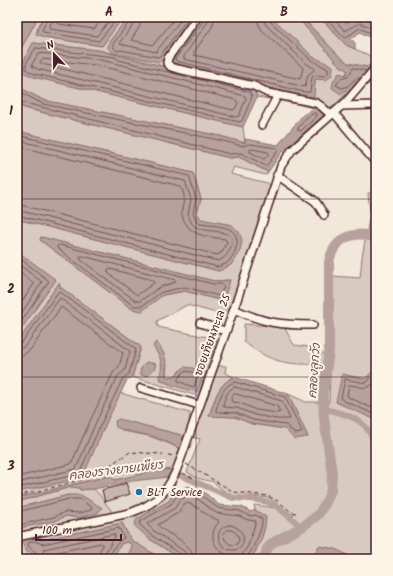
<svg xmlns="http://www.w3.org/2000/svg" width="393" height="576" font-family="Kalam,'Playpen Sans Thai',sans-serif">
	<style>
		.built { fill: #e4d9cd }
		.green { fill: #d8cac0; stroke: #917476; fill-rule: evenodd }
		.water { fill: #b6a19c; stroke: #8b6d6f }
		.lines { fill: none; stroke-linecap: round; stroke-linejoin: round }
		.shore { stroke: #755358; stroke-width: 1 }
		.canal { stroke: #b6a19c; stroke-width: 6 }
		.river { stroke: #b6a19c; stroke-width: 10 }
		.building { fill: #c7b6af; stroke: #4a1f2b }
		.minor-casing { stroke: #4a1f2b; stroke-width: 10 }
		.path { stroke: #4a1f2b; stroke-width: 1; stroke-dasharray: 4 3; stroke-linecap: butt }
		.minor { stroke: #fcf5e5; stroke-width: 7 }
		.grid { fill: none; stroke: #4a1f2b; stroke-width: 1; stroke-opacity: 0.55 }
		.poi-dot { fill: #1f6fb2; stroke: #fcf5e5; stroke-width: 1.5 }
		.labels { text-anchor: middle; stroke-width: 4; stroke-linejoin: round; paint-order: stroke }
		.street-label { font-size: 11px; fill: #4a1f2b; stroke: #fcf5e5 }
		.poi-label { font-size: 11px; fill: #4a1f2b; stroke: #fcf5e5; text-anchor: start }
		.water-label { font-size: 12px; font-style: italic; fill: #704c53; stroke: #fcf5e5 }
		.neatline { fill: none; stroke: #4a1f2b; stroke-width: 1.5 }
		.grid-label { font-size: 13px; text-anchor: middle; font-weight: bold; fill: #4a1f2b }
	</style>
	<rect width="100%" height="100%" fill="#f1e8da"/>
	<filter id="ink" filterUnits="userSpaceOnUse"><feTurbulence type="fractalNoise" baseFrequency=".025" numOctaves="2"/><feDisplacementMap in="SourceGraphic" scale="8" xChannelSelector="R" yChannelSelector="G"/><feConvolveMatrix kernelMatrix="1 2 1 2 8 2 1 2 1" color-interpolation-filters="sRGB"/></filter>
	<g filter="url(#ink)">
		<path class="built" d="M 169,477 L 163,488 L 156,495 L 142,504 L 111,513 L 111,510 L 104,502 L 97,491 L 94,489 L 132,481 Z"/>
		<g class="green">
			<path d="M 38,17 L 45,17 L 39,25 L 37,34 L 44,37 L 102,46 L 123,17 L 128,17 L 109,42 L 163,60 L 194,17 L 201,17 L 170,59 L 315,85 L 315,79 L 332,66 L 313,57 L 271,17 L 297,17 L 338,64 L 348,71 L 345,75 L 339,74 L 346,90 L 349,91 L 324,115 L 322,110 L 292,103 L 257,97 L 254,89 L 98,50 L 34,43 L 34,77 L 243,127 L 245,143 L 220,136 L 43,100 L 22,89 L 17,90 L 17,56 Z"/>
			<path d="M 302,17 L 320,17 L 346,45 L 373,57 L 372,63 L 367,67 L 348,63 L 338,55 Z"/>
			<path d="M 17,105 L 28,109 L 230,158 L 239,157 L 268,172 L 266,175 L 234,167 L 231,174 L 267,183 L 270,186 L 253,242 L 227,316 L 187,305 L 157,321 L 158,327 L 217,339 L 198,396 L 132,377 L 141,347 L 60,287 L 59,283 L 17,343 L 17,333 L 55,280 L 17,251 L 17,219 L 219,271 L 232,225 L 201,220 L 197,213 L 201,199 L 193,173 L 17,131 ZM 41,237 L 214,281 L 230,280 L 223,301 L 185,291 L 163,295 L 132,309 L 40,240 ZM 161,359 L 167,363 L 166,376 L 169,378 L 175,376 L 180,370 L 175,385 L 162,381 L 159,378 L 162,368 Z"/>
			<path d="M 376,192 L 376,368 L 365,379 L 336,402 L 376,420 L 376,559 L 355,559 L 335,549 L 319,546 L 312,559 L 250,559 L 256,551 L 266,517 L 255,510 L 254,505 L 276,508 L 287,517 L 294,515 L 288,512 L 281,506 L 269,498 L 252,496 L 236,497 L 224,491 L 213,482 L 197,478 L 187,472 L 200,439 L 192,437 L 193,430 L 210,382 L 218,366 L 226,366 L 225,373 L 234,377 C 218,383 214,401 209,416 L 235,417 L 252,424 L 285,429 L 308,437 L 288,394 L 306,402 L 329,402 L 330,374 L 322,364 C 288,365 271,363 244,342 L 244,324 L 284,327 L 294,345 L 309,347 L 314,354 L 330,354 L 332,276 L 360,278 L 362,257 L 370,213 L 368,193 Z"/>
			<path d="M 120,393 L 190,413 L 188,430 L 183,438 L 181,435 L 119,420 L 115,421 L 123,431 L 149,436 L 170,444 L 180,449 L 173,469 L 143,472 L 142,474 L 115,480 L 108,476 L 17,498 L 17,492 L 82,478 L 105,425 Z"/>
			<path d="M 71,487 L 79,488 L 80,490 C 84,490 90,488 93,489 C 97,490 107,506 111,510 L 111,513 L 17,535 L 17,533 L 21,533 L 21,530 L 24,527 L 55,521 L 66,516 L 79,518 L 101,508 L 93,503 L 68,495 L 17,508 L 17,502 Z"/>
			<path d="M 169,491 L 174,493 L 169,501 L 137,519 L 148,538 L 181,559 L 162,559 L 147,550 L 131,540 L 122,523 L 42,540 L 35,536 L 138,513 Z"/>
			<path d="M 17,539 L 21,540 L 28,555 L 33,559 L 26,556 L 20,555 L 17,551 Z"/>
			<path d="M 127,542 L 130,543 L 132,547 L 127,558 L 126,559 L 112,559 L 121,543 Z"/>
		</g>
		<g class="water">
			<path d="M 17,17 L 38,17 L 17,56 Z"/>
			<path d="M 45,17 L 123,17 L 102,46 L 44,37 L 36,34 L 39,25 Z"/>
			<path d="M 128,17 L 194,17 L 163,60 L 159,62 L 113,53 L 108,48 L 109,42 Z"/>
			<path d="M 201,17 L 271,17 L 313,57 L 333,66 L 332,75 L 326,80 L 315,79 L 314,97 L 303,96 L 177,66 L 170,62 L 170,59 Z"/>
			<path d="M 297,17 L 301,17 L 338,55 L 348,63 L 367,67 L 372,63 L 376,65 L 376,85 L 357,82 L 349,91 L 346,90 L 341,94 L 332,88 L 333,82 L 339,73 L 345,75 L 348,71 L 338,64 Z"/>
			<path d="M 320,17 L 376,17 L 376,40 L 360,32 L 351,39 L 355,43 L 355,49 L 346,45 Z"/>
			<path d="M 33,43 L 98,50 L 254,89 L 257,97 L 243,127 L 34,77 L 22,72 L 24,60 Z"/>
			<path d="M 22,89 L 43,100 L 220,136 L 245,143 L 245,139 L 278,145 L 303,115 L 315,108 L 322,110 L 324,115 L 282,152 L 268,172 L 239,157 L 230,158 L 28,109 L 17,105 L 17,90 Z"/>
			<path d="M 17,131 L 193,173 L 201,199 L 197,213 L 201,219 L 232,225 L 239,232 L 242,240 L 240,251 L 231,265 L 219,271 L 17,219 Z"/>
			<path d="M 41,237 L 214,281 L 230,280 L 223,301 L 185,291 L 163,295 L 142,311 L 132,309 L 40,240 Z"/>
			<path d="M 17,251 L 56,280 L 17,335 Z"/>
			<path d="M 59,283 L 60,287 L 141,347 L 132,377 L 127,380 L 105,425 L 82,478 L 17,492 L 17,343 Z"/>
			<path d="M 156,342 C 166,353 167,361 166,376 L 168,377 L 175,376 L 184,367 L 193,368 L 204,373 L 197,392 C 188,390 164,384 159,378 C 164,363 161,359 153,346 Z"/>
			<path d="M 146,362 L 156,364 L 154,370 L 148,376 L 141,375 L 140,370 Z"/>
			<path d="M 376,368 L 376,420 L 336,402 L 342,374 L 365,379 Z"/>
			<path d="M 234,377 L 288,394 L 308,437 L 294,439 L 285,429 L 252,424 L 235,417 L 209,416 C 215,401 218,383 234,377 Z"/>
			<path d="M 119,419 L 181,435 L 183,438 L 180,449 C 170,443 159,438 147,435 C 136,433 126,432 116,427 L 115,421 Z"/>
			<path d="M 173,469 L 169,477 L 132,481 L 94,489 L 80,490 L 79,488 L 71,487 L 17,502 L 17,498 L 109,476 L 115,480 L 142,474 L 143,472 Z"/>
			<path d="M 188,486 L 204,492 L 219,505 L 242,507 L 251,512 L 255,510 L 266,517 C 266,531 259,547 250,559 L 181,559 L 148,538 L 134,525 L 137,519 L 169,501 L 174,493 Z"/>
			<path d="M 68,495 L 81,495 L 102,508 L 98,513 L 79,518 L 66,516 L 55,521 L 24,527 L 21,530 L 21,533 L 17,533 L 17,508 Z"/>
			<path d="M 122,523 L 131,540 L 162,559 L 126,559 L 132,547 L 130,543 L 127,542 L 121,544 L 112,559 L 39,559 L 25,549 L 21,540 L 35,536 L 42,540 Z"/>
			<path d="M 319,546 L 335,549 L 355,559 L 312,559 Z"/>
		</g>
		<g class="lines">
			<g class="shore">
				<path d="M 47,17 C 47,22 43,26 42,31 L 43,32 L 99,41 L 118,17"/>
				<path d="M 53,17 L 52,22 L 49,26 L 50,29 L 97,36 L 112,17"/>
				<path d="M 59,17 L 58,23 L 59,24 L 94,29 L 104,17"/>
				<path d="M 131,17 L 130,21 L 113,44 L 113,47 L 117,51 L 121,50 L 158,57 L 160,56 L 189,17"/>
				<path d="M 136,17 L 134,24 L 120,42 L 120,44 L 156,52 L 183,17"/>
				<path d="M 142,17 L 140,26 L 131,40 L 153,45 L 176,17"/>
				<path d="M 204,17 L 203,21 L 175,59 L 176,61 L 304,92 L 310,92 L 312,77 L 316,75 L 325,76 L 328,73 L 328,69 L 311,60 L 272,23 L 269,20 L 269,17"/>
				<path d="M 209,17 L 207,23 L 184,56 L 184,59 L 305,87 L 308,75 L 314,70 L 314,68 L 307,64 L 268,27 L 264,22 L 263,17"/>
				<path d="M 215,17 L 212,27 L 194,52 L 194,55 L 300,79 L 303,68 L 261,29 L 258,23 L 257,17"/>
				<path d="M 325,17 L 345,38 L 360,28 L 376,36"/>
				<path d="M 332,17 L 345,31 L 360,23 L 376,30"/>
				<path d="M 340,17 L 346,23 C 360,16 362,16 376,24"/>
				<path d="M 36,48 L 115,57 L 119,60 L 250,92 L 252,97 L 242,121 L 239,122 L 35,74 C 33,73 27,71 26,69 C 24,63 33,52 36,48 Z"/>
				<path d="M 39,53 L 96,59 L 114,63 L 245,96 L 246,98 L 239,116 L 236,117 L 37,69 L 33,67 L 32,65 Z"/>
				<path d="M 43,59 L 95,65 L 113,69 L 236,100 L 238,103 L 235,109 L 233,110 L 42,64 L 40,62 Z"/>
				<path d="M 360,78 L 355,79 L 348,86 L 342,88 L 336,85 L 340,79 L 348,77 L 353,68 L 367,71"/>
				<path d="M 17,93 L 22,93 L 43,104 L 219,140 L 243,146 L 250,144 L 277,148 L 278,151 L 267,165 L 266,166 L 241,153 L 230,154 L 17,101"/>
				<path d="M 315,113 L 317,114 L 317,116 L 301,131 L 298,130 L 298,128 L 306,118 Z"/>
				<path d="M 17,135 L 189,176 L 196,199 L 193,213 L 197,222 L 200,224 C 208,225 225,226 231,230 C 242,238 236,252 229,261 C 227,264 222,265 218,267 L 17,215"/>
				<path d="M 17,140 L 185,181 L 191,199 L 188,214 C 189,219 192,225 196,227 C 207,234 242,227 230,249 C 227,255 224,259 218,261 L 17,210"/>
				<path d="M 17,146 L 180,186 C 186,195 184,199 182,209 C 181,215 183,219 186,224 C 194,237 211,237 225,239 L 227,242 L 221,253 L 217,255 L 17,204"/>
				<path d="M 252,149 L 268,152 L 269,154 L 264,159 L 250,152 L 250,150 Z"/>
				<path d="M 60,245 L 213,284 L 222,284 L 224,287 L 219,296 L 185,287 L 162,292 L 142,306 L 134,306 L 58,249 L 57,247 Z"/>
				<path d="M 17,256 L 49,281 L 17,328"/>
				<path d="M 83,256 L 175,280 L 176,282 L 160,287 L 140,301 L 136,301 L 81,260 L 80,257 Z"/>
				<path d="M 17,263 L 42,282 L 17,320"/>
				<path d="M 110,269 L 153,280 L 154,283 L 137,295 L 108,273 L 108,270 Z"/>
				<path d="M 17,270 L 34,284 L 17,309"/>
				<path d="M 17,344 L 22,342 L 59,291 L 136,349 L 129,374 L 123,378 L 101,424 L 79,474 L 17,488"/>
				<path d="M 17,349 L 22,348 L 26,345 L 60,298 L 130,351 L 125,370 L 118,376 L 96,422 L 76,469 L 17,483"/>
				<path d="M 17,355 L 23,355 L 30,350 L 61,307 L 123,353 L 119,366 L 113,373 L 91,419 L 71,464 L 17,477"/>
				<path d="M 185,371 L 192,372 L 198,375 L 194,387 L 190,386 L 178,381 L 178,379 Z"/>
				<path d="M 376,373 L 366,383 L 345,379 L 341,398 L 342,400 L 376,415"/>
				<path d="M 376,381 C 366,392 362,386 349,385 L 347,395 L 348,397 L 376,410"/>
				<path d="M 235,382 L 285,397 L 302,431 L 301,433 L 295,434 L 286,425 L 253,420 L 236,413 L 216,412 L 216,410 C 220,399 222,385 235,382 Z"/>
				<path d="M 235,387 L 282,401 L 290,419 L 277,419 L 255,415 L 237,408 L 224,407 L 223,405 C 225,398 227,389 235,387 Z"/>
				<path d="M 234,394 L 236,394 L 277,406 L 280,412 L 277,413 L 256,410 L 240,403 L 232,402 L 231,400 Z"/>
				<path d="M 17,512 L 69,499 L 80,499 L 92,508 L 91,510 L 79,513 L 65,512 L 54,517 L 23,524 L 17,529"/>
				<path d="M 230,525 C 241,527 247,537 241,547 C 224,560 206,528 230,525 Z"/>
				<path d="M 227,530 L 232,530 L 238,535 L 239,540 L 237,544 L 231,545 L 225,540 L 223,534 Z"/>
				<path d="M 41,559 L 39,555 L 28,546 L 29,542 L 34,541 L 43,544 L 119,528 L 124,538 C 117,542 111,551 109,559"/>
				<path d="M 46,559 L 43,551 L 44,549 L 114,534 L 115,537 L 105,553 L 104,559"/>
				<path d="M 52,559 L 51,554 L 53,553 L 101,543 L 103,545 L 99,552 L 98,559"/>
				<path d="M 182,559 L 180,554 L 151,535 L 139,524 L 141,521 L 171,504 L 177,496 L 188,491 L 202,496 L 218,508 L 240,511 L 250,516 L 256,515 L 262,519 C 263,527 257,539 253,547 C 251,552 248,554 247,559"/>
				<path d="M 187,559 L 187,555 L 184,551 L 154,531 L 147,524 L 175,508 L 180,500 L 188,496 L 199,500 L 216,513 L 239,516 L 248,520 L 256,521 L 248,546 L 243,553 L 242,559"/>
				<path d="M 193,559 C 193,541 169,537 158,525 L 159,524 L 178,513 L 184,504 L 187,503 C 200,507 206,516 218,520 L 219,522 C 205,536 217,556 235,556 L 236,559"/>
			</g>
			<g class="canal">
				<path d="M 325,409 C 352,416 369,419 376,449"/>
				<path d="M 170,474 L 182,476 L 233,498 L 251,499 L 267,502 L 276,506 L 302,527"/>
			</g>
			<path class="river" d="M 264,559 L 267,549 L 272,543 L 302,527 L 318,515 L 326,502 L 331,490 L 332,473 L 324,418 L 323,395 L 329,350 L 329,262 C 334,238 354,229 376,238"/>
		</g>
		<path class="building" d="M 126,483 L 130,494 L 105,502 L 102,490 L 118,486 Z"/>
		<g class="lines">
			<g class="minor-casing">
				<g id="minor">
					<path d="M 197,17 L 168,58 L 167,63 L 171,67 L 178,69 L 254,86 L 268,93 L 316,103 L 321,106 L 331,115"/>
					<path d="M 342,106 L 376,105"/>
					<path d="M 334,113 L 376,163"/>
					<path d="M 262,125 L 278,95"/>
					<path d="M 277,175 L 315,201 L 318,205 L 324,215"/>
					<path d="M 234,309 C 264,323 280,325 313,325"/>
					<path d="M 200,323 L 225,331"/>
					<path d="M 141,388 L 199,405"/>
					<path d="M 17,537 L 130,513 C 159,503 170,489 180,461 L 234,309 L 281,166 L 292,150 L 347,101 L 376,67"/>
				</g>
			</g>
			<g class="path">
				<path d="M 186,464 L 234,492 L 268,496 L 278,501 L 290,511 L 298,514"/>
				<path d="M 183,473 L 193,478"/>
				<path d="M 17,496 L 90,478 L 130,452 L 161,454 L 175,456"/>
			</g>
			<use href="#minor" class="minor"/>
		</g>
	</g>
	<path class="grid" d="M 196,17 L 196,559M 17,199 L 376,199M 17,377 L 376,377"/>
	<circle class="poi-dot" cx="139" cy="492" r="4"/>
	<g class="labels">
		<g class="street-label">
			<text transform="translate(212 335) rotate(-70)" y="4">ซอยเทียนทะเล 25</text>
		</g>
		<g class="poi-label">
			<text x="147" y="496">BLT Service</text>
		</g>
		<g class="water-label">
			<text transform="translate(314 371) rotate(-86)" y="4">คลองลูกวัว</text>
			<text transform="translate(116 470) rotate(-7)" y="4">คลองรางยายเพียร</text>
		</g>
	</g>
	<rect width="393" height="576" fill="none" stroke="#fcf5e5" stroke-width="44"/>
	<g transform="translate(54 54) rotate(338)" stroke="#fcf5e5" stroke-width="3" paint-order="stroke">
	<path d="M0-3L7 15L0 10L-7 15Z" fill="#4a1f2b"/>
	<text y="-6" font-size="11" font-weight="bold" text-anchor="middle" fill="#4a1f2b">N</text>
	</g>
	<path d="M36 534v6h85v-6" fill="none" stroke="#4a1f2b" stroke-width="2"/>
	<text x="42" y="534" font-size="12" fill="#4a1f2b" stroke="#fcf5e5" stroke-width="3" paint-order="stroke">100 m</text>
	<rect x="22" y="22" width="349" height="532" class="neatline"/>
	<g class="grid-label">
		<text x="109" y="16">A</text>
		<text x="284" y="16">B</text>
		<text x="11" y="115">1</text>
		<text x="11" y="293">2</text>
		<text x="11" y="470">3</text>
	</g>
</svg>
